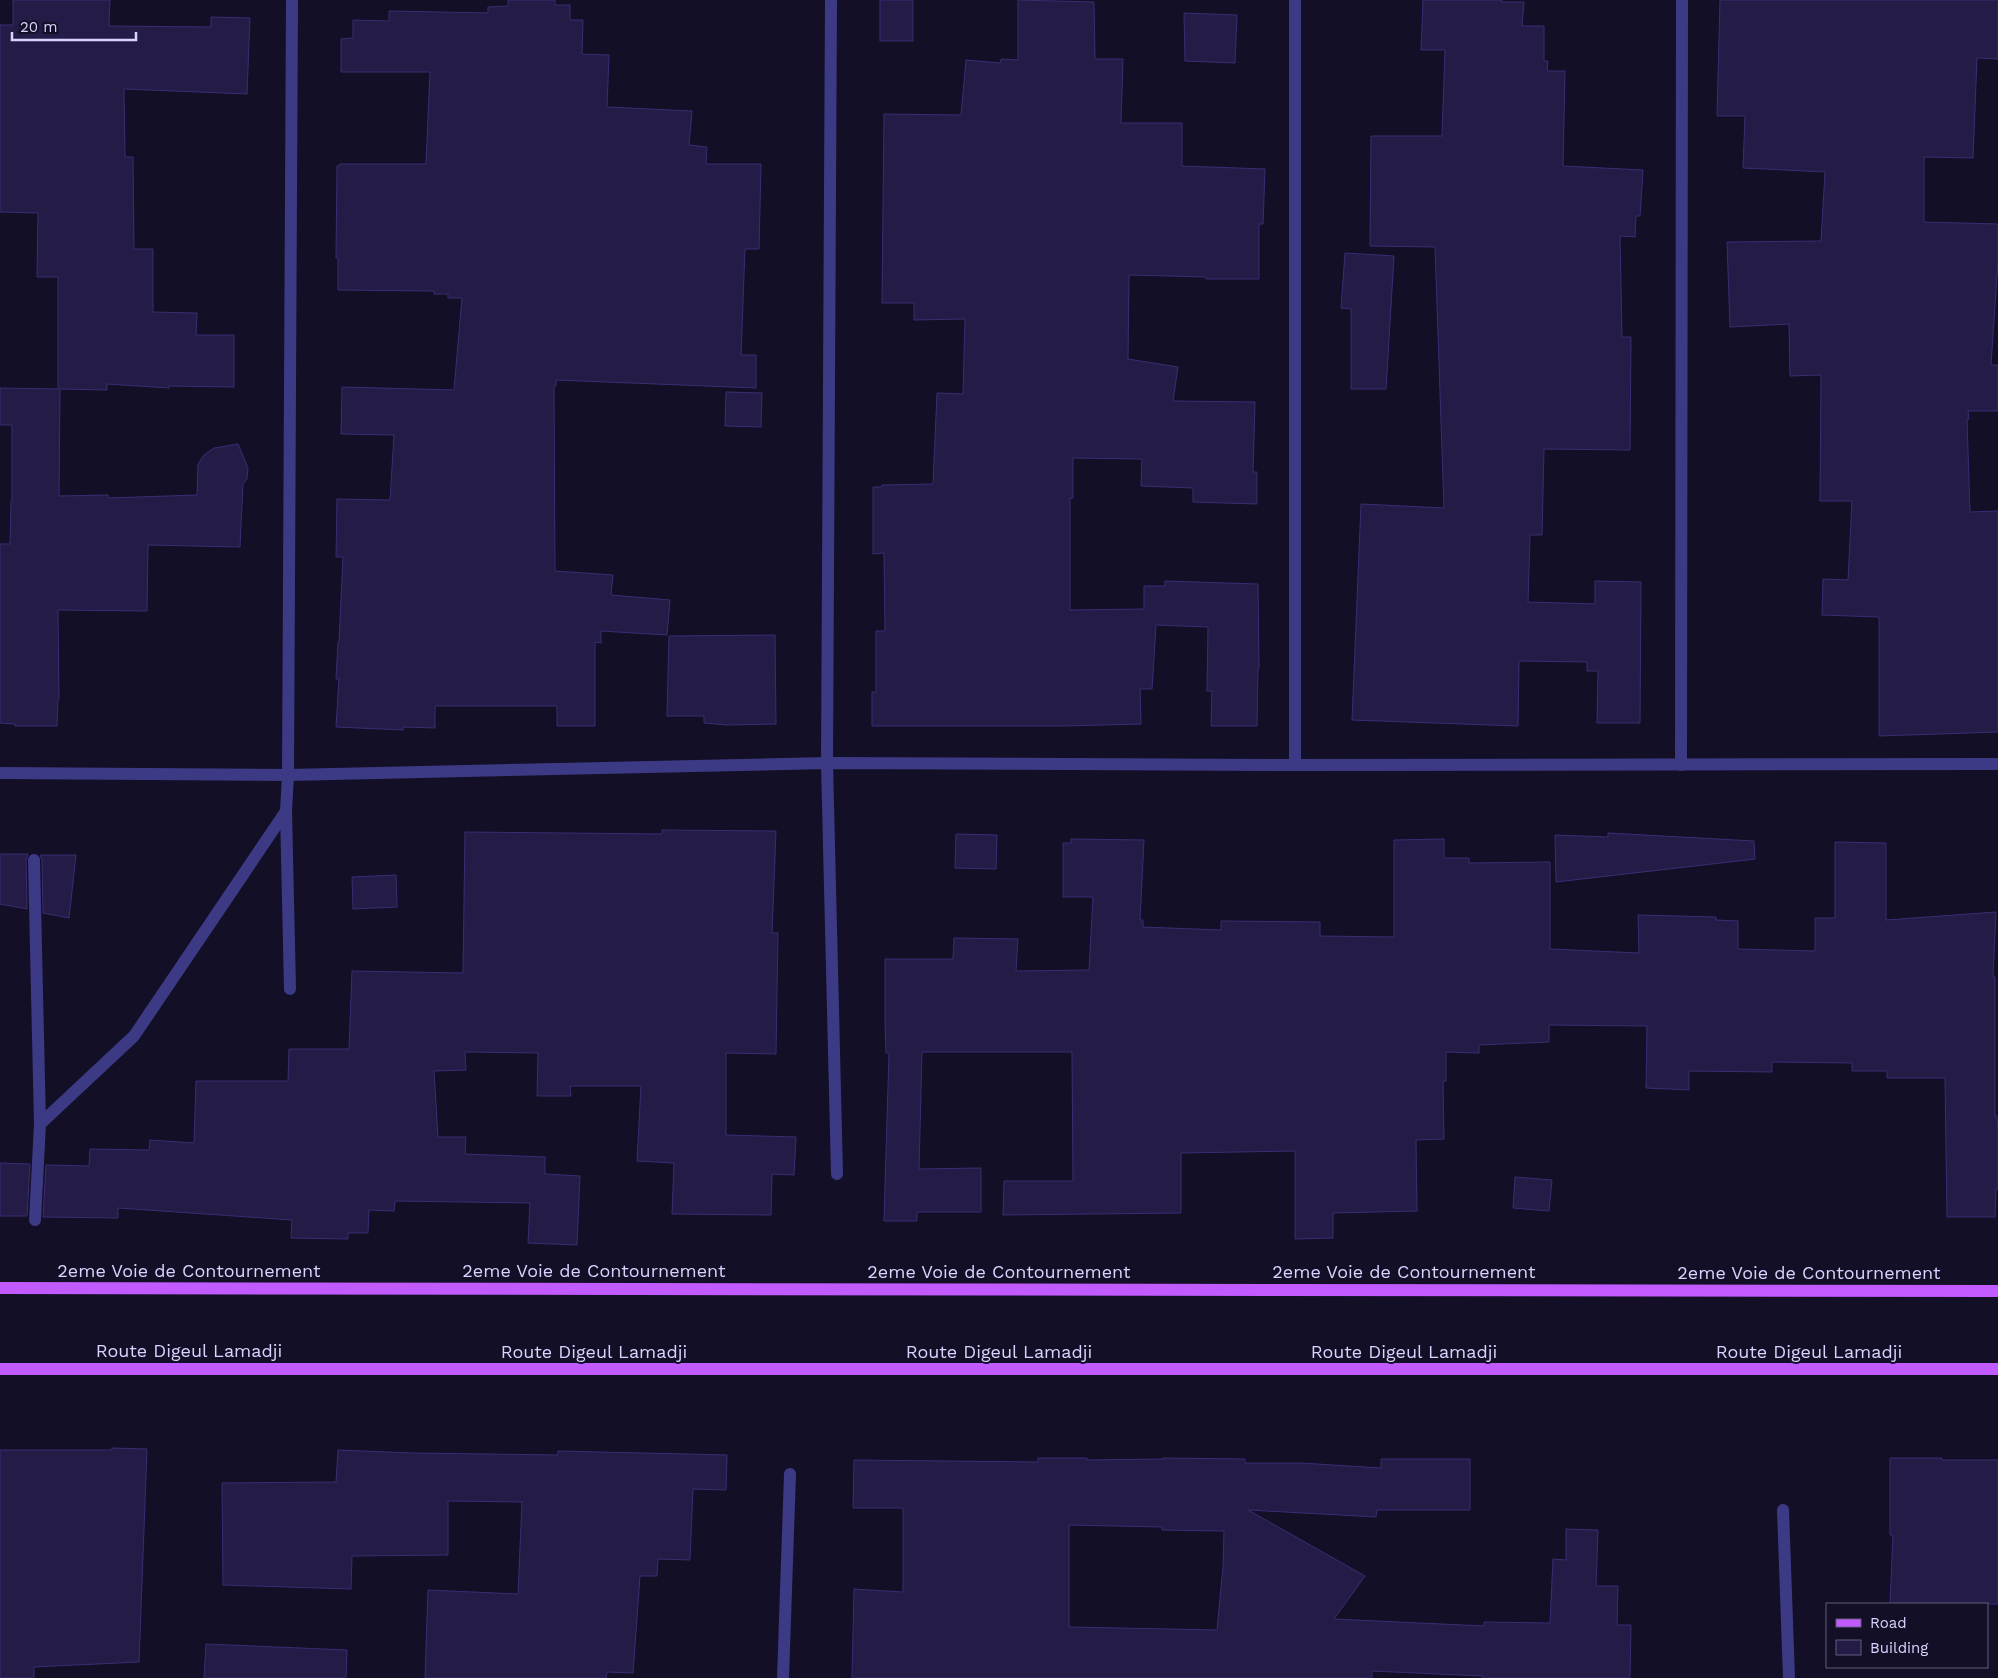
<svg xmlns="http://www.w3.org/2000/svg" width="1998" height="1678" font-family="'Work Sans',sans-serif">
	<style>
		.building { fill: #241b47; stroke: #3b2d73; fill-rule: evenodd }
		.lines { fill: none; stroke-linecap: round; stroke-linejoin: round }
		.minor { stroke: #3d3a85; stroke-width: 12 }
		.major { stroke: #c25bff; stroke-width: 12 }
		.labels { text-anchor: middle; stroke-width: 4; stroke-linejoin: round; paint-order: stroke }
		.street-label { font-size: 18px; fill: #d9d4ff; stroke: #130f26 }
	</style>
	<rect width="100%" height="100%" fill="#130f26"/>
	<g class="building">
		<path d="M 13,0 L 110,0 L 109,26 L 211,27 L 211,17 L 250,18 L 247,94 L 124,89 L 125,157 L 133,157 L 134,249 L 153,249 L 153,312 L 197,313 L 196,335 L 234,335 L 234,387 L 169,386 L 169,388 L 107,384 L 107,390 L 60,389 L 59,496 L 108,495 L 108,498 L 197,495 L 198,464 L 204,455 L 214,448 L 238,444 L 248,468 L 247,479 L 243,484 L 240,547 L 148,545 L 147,611 L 58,610 L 59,699 L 58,699 L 57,726 L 15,726 L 15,724 L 0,723 L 0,544 L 10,544 L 11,501 L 12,501 L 12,425 L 0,425 L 0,388 L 58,389 L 58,277 L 37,277 L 38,213 L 0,212 L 0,25 L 13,25 Z"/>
		<path d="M 508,0 L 555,0 L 555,5 L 570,5 L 570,20 L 583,20 L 582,54 L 609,55 L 607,107 L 692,111 L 689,145 L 707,147 L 706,164 L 761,164 L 759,249 L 745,249 L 741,355 L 756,355 L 756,388 L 556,380 L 556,386 L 554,386 L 555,571 L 613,575 L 611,595 L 670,600 L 667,635 L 601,631 L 601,643 L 595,642 L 595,726 L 557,726 L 557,706 L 435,706 L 435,728 L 403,727 L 403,730 L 336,727 L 339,679 L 336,679 L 338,642 L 339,642 L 343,557 L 336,557 L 337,499 L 390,500 L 394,435 L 341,434 L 342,387 L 454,390 L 462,298 L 448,298 L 448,294 L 434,294 L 434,291 L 338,290 L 338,258 L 336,258 L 337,166 L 339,166 L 340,164 L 426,164 L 430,72 L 341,72 L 341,39 L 353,38 L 353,20 L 389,21 L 389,11 L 488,13 L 488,7 L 508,6 Z"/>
		<rect x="880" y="0" width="33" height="41"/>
		<path d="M 1018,0 L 1094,2 L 1095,59 L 1123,59 L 1121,123 L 1182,123 L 1182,166 L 1265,169 L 1263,224 L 1259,224 L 1259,279 L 1206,279 L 1206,277 L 1129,275 L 1128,359 L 1178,367 L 1173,401 L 1255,402 L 1253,472 L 1257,472 L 1257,504 L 1193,502 L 1193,488 L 1141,486 L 1142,459 L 1073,458 L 1073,498 L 1070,498 L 1070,610 L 1144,609 L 1144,586 L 1165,586 L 1165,581 L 1258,584 L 1259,668 L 1258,668 L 1257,726 L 1211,726 L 1212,691 L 1207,691 L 1208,627 L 1156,625 L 1152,689 L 1140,689 L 1141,724 L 1064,726 L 872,726 L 872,692 L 876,692 L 876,631 L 885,631 L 884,553 L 873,554 L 873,487 L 882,487 L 882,485 L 933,484 L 937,393 L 963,394 L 965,319 L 914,320 L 914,303 L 882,303 L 884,114 L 961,115 L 966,60 L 1000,63 L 1001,59 L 1018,60 Z"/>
		<path d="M 1423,0 L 1502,0 L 1502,2 L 1524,2 L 1522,26 L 1544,26 L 1544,61 L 1548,61 L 1547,71 L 1565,71 L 1563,166 L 1643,170 L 1640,216 L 1636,216 L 1635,237 L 1620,236 L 1622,337 L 1631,337 L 1630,450 L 1544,449 L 1542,535 L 1530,535 L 1528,602 L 1595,604 L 1595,581 L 1641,582 L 1640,723 L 1597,723 L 1598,671 L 1587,671 L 1587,662 L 1519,661 L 1518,726 L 1352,720 L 1361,504 L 1444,508 L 1435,247 L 1370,246 L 1371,136 L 1442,136 L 1445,50 L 1421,50 Z"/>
		<path d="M 1720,0 L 1998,0 L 1998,59 L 1977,58 L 1973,158 L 1924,157 L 1924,222 L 1998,224 L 1998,260 L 1991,365 L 1998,365 L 1998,411 L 1968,411 L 1969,419 L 1967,419 L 1970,512 L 1998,511 L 1998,732 L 1879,736 L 1879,617 L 1822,615 L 1823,579 L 1848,580 L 1852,501 L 1820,501 L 1821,375 L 1790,376 L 1789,324 L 1730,327 L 1727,242 L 1821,241 L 1825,172 L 1743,168 L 1745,116 L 1717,116 Z"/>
		<path d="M 1184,13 L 1237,15 L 1235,63 L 1185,61 Z"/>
		<path d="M 1345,253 L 1394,256 L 1386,389 L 1351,389 L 1351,309 L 1341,308 Z"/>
		<path d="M 726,392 L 762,393 L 761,427 L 725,426 Z"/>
		<path d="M 775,635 L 776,724 L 728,725 L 704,723 L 704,716 L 667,716 L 669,636 Z"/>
		<path d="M 662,830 L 776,831 L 772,933 L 778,933 L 776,1054 L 726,1053 L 726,1135 L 796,1137 L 794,1175 L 772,1174 L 771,1215 L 672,1214 L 674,1163 L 637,1161 L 641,1086 L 570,1086 L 571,1096 L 537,1096 L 538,1053 L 465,1052 L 466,1070 L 434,1071 L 438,1137 L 466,1137 L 465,1154 L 545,1157 L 545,1174 L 580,1176 L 577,1245 L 528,1243 L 530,1203 L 395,1201 L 394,1211 L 369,1210 L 368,1233 L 348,1233 L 348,1239 L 291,1238 L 292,1220 L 118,1208 L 118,1218 L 43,1217 L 46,1165 L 89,1166 L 90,1149 L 149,1150 L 150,1140 L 194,1143 L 196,1081 L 288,1081 L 289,1049 L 349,1049 L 352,971 L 463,973 L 465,832 L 662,834 Z"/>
		<path d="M 1608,833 L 1754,841 L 1755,859 L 1556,882 L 1555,835 L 1608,837 Z"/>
		<path d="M 956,834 L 997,835 L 996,869 L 955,868 Z"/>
		<path d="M 1071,839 L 1144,840 L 1140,920 L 1143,920 L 1143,927 L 1221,930 L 1221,921 L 1320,922 L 1320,936 L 1394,937 L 1394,840 L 1444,839 L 1444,858 L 1469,858 L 1469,863 L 1550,862 L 1550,949 L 1639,953 L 1638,915 L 1716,917 L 1716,920 L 1738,921 L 1738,949 L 1815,951 L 1815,918 L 1835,918 L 1835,842 L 1886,843 L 1886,920 L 1996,912 L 1993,977 L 1995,977 L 1995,1116 L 1997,1116 L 1998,1132 L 1998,1189 L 1996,1189 L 1995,1217 L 1947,1217 L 1945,1078 L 1887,1078 L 1887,1071 L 1852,1071 L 1852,1063 L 1772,1062 L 1772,1072 L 1689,1071 L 1689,1090 L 1646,1088 L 1647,1026 L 1549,1025 L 1549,1042 L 1479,1045 L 1479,1053 L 1446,1052 L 1446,1081 L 1443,1081 L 1444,1139 L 1416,1140 L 1417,1211 L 1333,1213 L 1333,1238 L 1295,1239 L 1295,1151 L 1181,1153 L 1181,1213 L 1003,1215 L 1004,1181 L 1073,1181 L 1072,1052 L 922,1052 L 919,1169 L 981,1168 L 981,1212 L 917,1212 L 917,1221 L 884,1221 L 889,1053 L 886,1053 L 885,1021 L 885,959 L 953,959 L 954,938 L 1018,939 L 1016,971 L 1089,970 L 1093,897 L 1063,897 L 1063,843 L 1071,843 Z"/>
		<path d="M 0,854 L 28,854 L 26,860 L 27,909 L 0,904 Z"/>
		<path d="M 40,855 L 76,855 L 69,918 L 43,913 L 42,860 Z"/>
		<path d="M 396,875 L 397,907 L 353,909 L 352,877 Z"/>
		<path d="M 0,1163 L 30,1164 L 27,1216 L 0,1216 Z"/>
		<path d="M 1515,1177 L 1552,1180 L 1549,1211 L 1513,1208 Z"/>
		<path d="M 112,1448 L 147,1449 L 139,1662 L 34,1667 L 34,1678 L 0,1678 L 0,1450 L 112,1450 Z"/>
		<path d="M 338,1450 L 413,1453 L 558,1455 L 558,1451 L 727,1455 L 726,1490 L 693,1489 L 690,1560 L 658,1559 L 657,1576 L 640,1576 L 633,1673 L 607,1672 L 606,1678 L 425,1678 L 428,1590 L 518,1594 L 522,1502 L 448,1501 L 448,1555 L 352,1556 L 351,1589 L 223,1585 L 222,1483 L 336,1482 Z"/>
		<path d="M 1038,1458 L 1087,1458 L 1087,1460 L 1163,1459 L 1163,1458 L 1245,1459 L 1245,1463 L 1301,1463 L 1381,1468 L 1381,1459 L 1470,1459 L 1470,1510 L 1377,1510 L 1376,1517 L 1248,1510 L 1365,1576 L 1334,1619 L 1484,1626 L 1484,1622 L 1550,1623 L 1553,1559 L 1566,1560 L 1566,1529 L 1598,1530 L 1596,1586 L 1618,1586 L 1617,1625 L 1631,1625 L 1630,1678 L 1483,1678 L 1483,1676 L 1372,1671 L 1372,1678 L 852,1678 L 854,1589 L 903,1592 L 903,1508 L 853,1508 L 854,1460 L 1038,1462 ZM 1069,1525 L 1162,1527 L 1162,1530 L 1224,1531 L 1223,1567 L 1217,1630 L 1069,1627 Z"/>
		<path d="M 1890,1458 L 1942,1458 L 1942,1460 L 1998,1460 L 1998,1604 L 1890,1604 L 1893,1535 L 1890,1535 Z"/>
		<path d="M 206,1644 L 347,1650 L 346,1678 L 204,1678 Z"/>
	</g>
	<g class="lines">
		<g class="minor">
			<path d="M 831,0 L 827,763 L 837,1174"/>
			<path d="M 1295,765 L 1295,0"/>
			<path d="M 1681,765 L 1682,0"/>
			<path d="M 0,773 L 288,775 L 827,763 L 1295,765 L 1998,764"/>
			<path d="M 286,811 L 290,989"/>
			<path d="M 34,860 L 40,1124"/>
			<path d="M 35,1220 L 40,1124 L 134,1036 L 286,811 L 288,775 L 292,0"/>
			<path d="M 1783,1510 L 1789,1678"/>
			<path d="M 783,1678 L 790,1474"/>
		</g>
		<g class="major">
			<path d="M 0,1288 L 1998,1291"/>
			<path d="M 0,1369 L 1998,1369"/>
		</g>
	</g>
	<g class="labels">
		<g class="street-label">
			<text x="189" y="1277">2eme Voie de Contournement</text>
			<text x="594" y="1277">2eme Voie de Contournement</text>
			<text x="999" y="1278">2eme Voie de Contournement</text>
			<text x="1404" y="1278">2eme Voie de Contournement</text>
			<text x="1809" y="1279">2eme Voie de Contournement</text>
			<text x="189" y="1357">Route Digeul Lamadji</text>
			<text x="594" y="1358">Route Digeul Lamadji</text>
			<text x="999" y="1358">Route Digeul Lamadji</text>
			<text x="1404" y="1358">Route Digeul Lamadji</text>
			<text x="1809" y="1358">Route Digeul Lamadji</text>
		</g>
	</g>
	<rect x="1826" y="1603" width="162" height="65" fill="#130f26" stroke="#625e7d"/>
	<rect x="1836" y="1619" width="25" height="8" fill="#c25bff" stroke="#625e7d"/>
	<text x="1870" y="1628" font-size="15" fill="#d9d4ff">Road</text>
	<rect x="1836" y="1640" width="25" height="15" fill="#241b47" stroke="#625e7d"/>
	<text x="1870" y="1653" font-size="15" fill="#d9d4ff">Building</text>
	<path d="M12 32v8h124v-8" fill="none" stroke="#d9d4ff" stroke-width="2.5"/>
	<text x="20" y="32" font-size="15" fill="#d9d4ff" stroke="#130f26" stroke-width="4" paint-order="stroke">20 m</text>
</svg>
